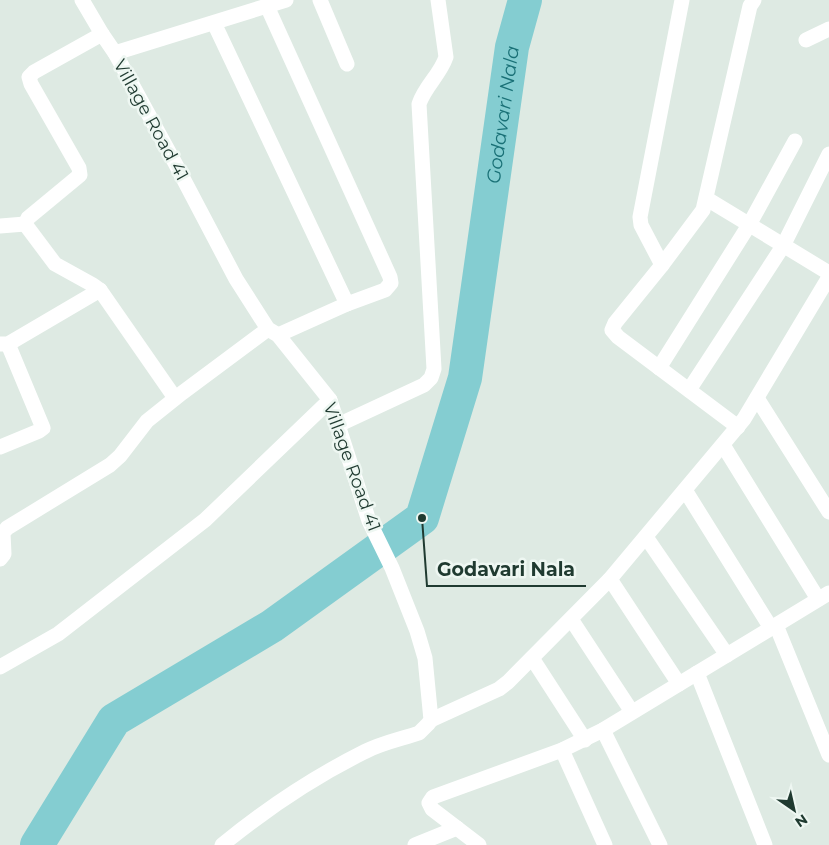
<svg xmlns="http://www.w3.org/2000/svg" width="829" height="845" font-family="Montserrat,sans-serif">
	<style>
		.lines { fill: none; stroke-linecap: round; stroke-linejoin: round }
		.river { stroke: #84cdd1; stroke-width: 34 }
		.minor { stroke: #fff; stroke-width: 15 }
		.labels { text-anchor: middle; stroke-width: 5; stroke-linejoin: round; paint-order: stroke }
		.street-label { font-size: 18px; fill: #1f3a30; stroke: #eef7f2 }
		.water-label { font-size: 19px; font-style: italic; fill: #197076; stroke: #eef7f2 }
		.leader { fill: none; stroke: #1f3a30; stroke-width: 2 }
		.callout-dot { fill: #1f3a30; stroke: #eef7f2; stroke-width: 2 }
		.callout-label { font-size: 19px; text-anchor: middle; font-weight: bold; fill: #1f3a30; stroke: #eef7f2; stroke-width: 5; stroke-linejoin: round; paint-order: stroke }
	</style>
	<rect width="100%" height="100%" fill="#deeae3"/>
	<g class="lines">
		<path class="river" id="s1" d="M 37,845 L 114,720 L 272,626 L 422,518 L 465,378 L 512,47 L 525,0"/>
		<g class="minor">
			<path d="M 82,0 L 102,34 L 115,53 L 175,163 L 236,279 L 268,329 L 278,335 L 330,400 L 369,521 L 392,568 L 417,631 L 425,658 L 431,720 L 428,724 L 419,733 C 401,739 381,743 364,752 C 314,777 266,809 222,845"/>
			<path d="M 320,0 L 347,64"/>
			<path d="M 267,6 L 390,277 L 391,283 L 385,290 L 347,304 L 278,335"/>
			<path d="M 214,23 L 347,304"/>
			<path d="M 102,34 L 34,72 L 29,77 L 31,84 L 79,168 L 80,175 L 28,218 L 25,224 L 55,264 L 93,285 L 100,290 L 175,398"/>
			<path d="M 806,40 L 829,29"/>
			<path d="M 115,53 L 286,0"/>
			<path d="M 707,199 L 829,273"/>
			<path d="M 0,226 L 25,224"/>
			<path d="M 662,265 L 641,225 L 640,217 L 682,0"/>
			<path d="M 0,344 L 8,344 L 100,290"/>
			<path d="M 659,368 L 749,225 L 795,141"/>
			<path d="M 689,390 L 783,246 L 829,154"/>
			<path d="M 757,398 L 829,512"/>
			<path d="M 338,425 L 424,385 L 431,378 L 434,369 L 419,104 C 425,86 440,75 446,57 L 438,0"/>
			<path d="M 738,427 L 618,337 L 612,330 L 615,323 L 662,265 L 703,210 L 750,6 L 754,0"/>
			<path d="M 723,445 L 818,599"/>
			<path d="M 0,447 L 39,431 L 43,428 L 8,344"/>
			<path d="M 685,490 L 771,628"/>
			<path d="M 646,537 L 727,655"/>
			<path d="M 0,559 L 4,554 L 3,533 L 7,528 L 110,465 L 120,456 L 147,421 L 182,393 L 268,329"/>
			<path d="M 610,579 L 679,684"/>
			<path d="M 571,619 L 632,712"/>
			<path d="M 776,625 L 829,755"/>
			<path d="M 532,658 L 585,740"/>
			<path d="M 0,667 L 58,634 L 205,520 L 330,400"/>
			<path d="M 697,673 L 765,845"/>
			<path d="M 431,720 L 499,689 L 508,682 L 610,579 L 744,419 L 829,277"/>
			<path d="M 603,730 L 660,845"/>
			<path d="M 562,750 L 605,845"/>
			<path d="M 415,845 L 457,828"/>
			<path d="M 479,845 L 432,809 L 429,803 L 433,797 L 562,750 L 603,730 L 829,593"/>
		</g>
	</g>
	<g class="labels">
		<g class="street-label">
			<text transform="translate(151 120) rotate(61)" y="6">Village Road 41</text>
			<text transform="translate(352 467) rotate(70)" y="6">Village Road 41</text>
		</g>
		<g class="water-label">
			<text dy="7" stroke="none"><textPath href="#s1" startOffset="928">Godavari Nala</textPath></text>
		</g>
	</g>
	<path class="leader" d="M422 518L427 586H586"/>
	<circle class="callout-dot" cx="422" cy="518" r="5"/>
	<g class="callout-label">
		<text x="506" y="576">Godavari Nala</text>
	</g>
	<g transform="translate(794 810) rotate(146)" stroke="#eef7f2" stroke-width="4" paint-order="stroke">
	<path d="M0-4L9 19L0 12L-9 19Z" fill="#1f3a30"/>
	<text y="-8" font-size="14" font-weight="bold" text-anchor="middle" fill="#1f3a30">N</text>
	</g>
</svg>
